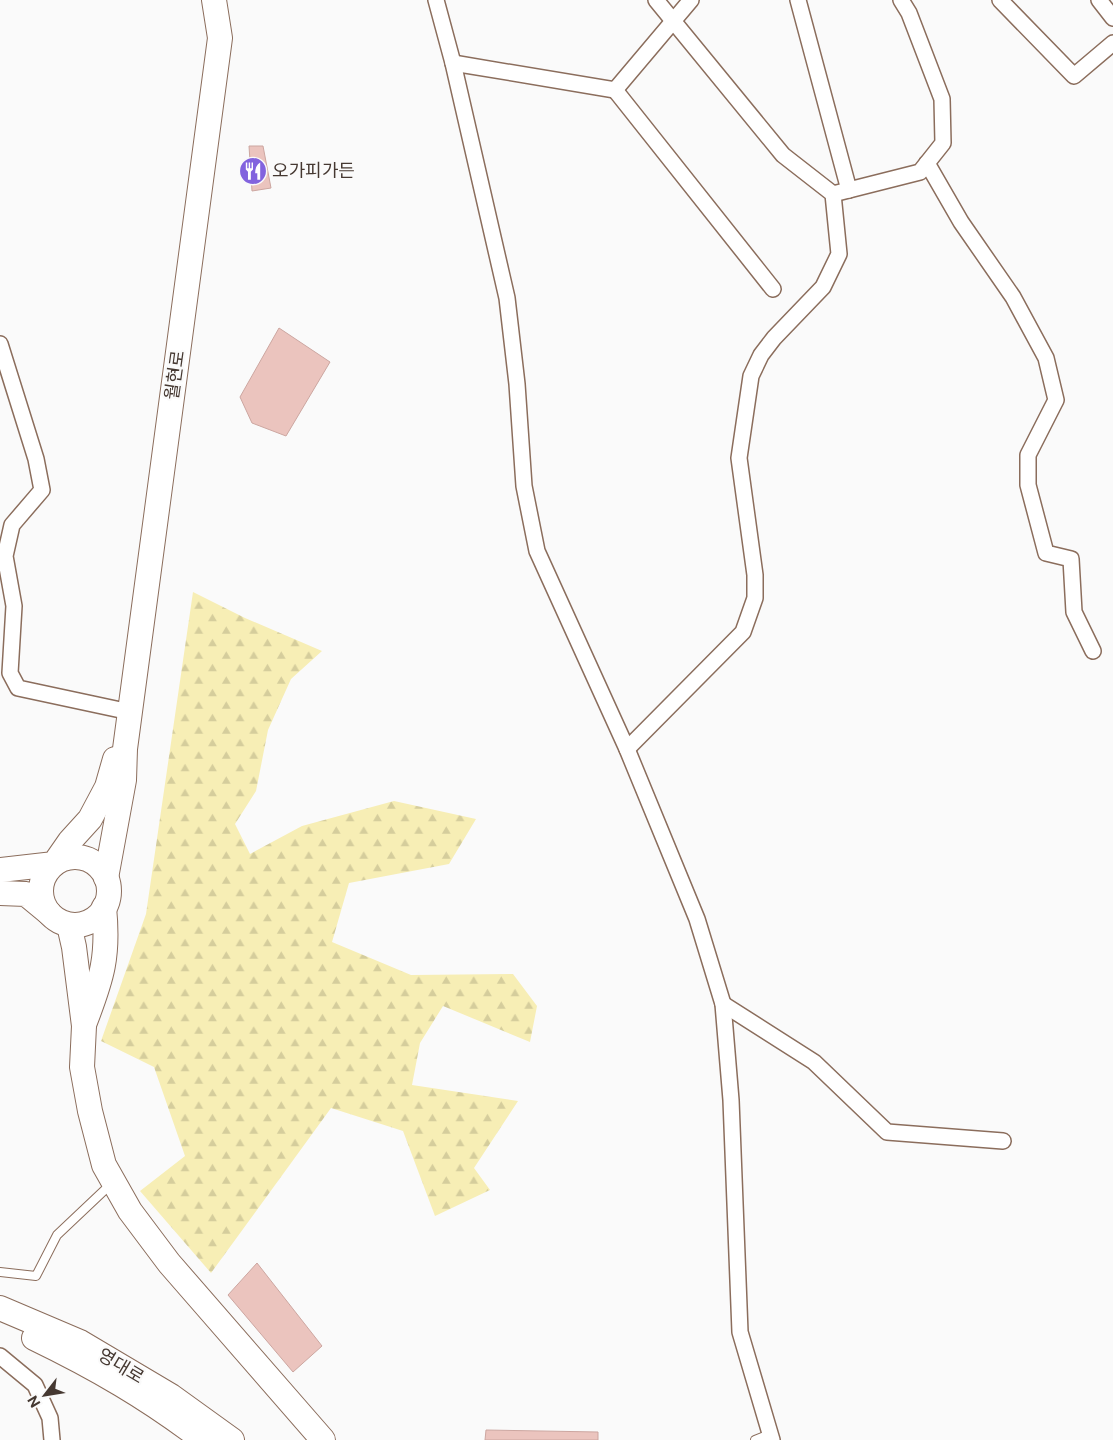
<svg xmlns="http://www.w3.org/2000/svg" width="1113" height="1440" font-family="'Public Sans','Noto Sans KR',sans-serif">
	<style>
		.forest { fill: url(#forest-firs) }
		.building { fill: #ebc4be; stroke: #cca6a0 }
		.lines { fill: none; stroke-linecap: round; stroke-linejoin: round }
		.lane-casing { stroke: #8b6d5c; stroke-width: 10 }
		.street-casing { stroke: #8b6d5c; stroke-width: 18 }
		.primary-casing { stroke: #8b6d5c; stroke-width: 26 }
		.lane { stroke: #fff; stroke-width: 8 }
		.street { stroke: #fff; stroke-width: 15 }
		.primary { stroke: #fff; stroke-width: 24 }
		.labels { text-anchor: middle; stroke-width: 4.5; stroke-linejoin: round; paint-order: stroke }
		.poi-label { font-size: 18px; fill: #453831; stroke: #fafafa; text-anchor: start }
		.street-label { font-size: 18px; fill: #453831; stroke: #fafafa }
	</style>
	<defs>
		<pattern id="forest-firs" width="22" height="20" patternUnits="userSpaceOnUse" patternTransform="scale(1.25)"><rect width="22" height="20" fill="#f7eeb5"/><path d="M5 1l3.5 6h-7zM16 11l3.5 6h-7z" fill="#d5cd9c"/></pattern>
	</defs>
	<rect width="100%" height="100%" fill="#fafafa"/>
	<path class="forest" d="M 193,592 L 245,618 L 322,651 L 291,679 L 268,730 L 256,791 L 235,824 L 250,854 L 302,826 L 394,801 L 476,819 L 449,864 L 349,883 L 332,942 L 411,975 L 513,974 L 537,1006 L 530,1042 L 443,1006 L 420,1043 L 412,1085 L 518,1101 L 474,1168 L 490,1190 L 435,1216 L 403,1131 L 331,1108 L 211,1273 L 140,1191 L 185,1156 L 154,1067 L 101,1041 L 146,914 Z"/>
	<g class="building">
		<path d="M 249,146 L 263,146 L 271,188 L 252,191 Z"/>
		<path d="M 279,328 L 330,362 L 286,436 L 252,423 L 240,397 Z"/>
		<path d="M 257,1263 L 322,1346 L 293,1372 L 228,1295 Z"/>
		<path d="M 486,1430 L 598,1432 L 598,1440 L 485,1440 Z"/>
	</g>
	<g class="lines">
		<g class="lane-casing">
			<g id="lane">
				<path d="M 0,1272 L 36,1276 L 57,1235 L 112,1183"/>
				<path d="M 755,1440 L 770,1434"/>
			</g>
		</g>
		<g class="street-casing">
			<g id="street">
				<path d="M 436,0 L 453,63 L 507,298 L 517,384 L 524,486 L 537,551 L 627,749 L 697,919 L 723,1004 L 731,1100 L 740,1332 L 772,1440"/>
				<path d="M 798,0 L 849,190"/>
				<path d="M 1000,0 L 1074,76 L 1113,43"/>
				<path d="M 1099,0 L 1113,18"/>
				<path d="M 453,63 L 615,90 L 691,0"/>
				<path d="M 615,90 L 773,289"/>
				<path d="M 927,163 L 961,222 L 1013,297 L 1046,358 L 1056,400 L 1028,455 L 1028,485 L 1046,553 L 1071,559 L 1074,612 L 1093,651"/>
				<path d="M 833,194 L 920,172 L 943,143 L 942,99 L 909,13 L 901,0"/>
				<path d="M 0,344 L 36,459 L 42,490 L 12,525 L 5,556 L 14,606 L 10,673 L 18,688 L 130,712"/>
				<path d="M 627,749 L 743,632 L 755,598 L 755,575 L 739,458 L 751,376 L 761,355 L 774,338 L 823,287 L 839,254 L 833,194 L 783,155 L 656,0"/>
				<path d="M 723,1004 L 814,1062 L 887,1132 L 1003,1141"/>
				<path d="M 0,1356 L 35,1385 L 50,1418 L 52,1440"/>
			</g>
		</g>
		<g class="primary-casing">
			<g id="primary">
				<circle cx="75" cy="891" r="34"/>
				<path d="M 0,870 L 54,864 L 70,841 L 90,819 L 107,787 L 115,759"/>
				<path d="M 106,878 L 124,780 L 125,749 L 220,38 L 214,0"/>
				<path d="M 0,893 L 26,894 L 49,913"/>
				<path d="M 69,925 L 74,947 L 84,1026 L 82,1067 L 90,1111 L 104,1165 L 130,1211 L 169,1263 L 323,1440"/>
				<path d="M 85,1022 C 102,978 109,956 104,907"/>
				<path d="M 0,1308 L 80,1342 L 171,1396 L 232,1440"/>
				<path d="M 34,1338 C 96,1368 148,1398 203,1440"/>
			</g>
		</g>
		<use href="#lane" class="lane"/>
		<use href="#street" class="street"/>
		<use href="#primary" class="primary"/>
	</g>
	<defs>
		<g id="restaurant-disc" transform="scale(1.4375)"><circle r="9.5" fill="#8263de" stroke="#fafafa"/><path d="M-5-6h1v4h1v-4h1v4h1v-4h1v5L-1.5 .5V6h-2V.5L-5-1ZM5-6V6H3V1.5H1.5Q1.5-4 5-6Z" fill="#fff"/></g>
	</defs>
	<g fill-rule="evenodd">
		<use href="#restaurant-disc" x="253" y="171"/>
	</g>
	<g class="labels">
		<g class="poi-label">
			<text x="272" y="177">오가피가든</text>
		</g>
		<g class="street-label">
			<text transform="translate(175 375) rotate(-82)" y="6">월현로</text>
			<text transform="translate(121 1366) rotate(31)" y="6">영대로</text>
		</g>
	</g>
	<g transform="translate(45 1395) rotate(239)" stroke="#fafafa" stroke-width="4" paint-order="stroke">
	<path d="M0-4L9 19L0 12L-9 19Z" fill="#453831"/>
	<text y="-8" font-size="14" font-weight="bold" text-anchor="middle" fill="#453831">N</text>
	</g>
</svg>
